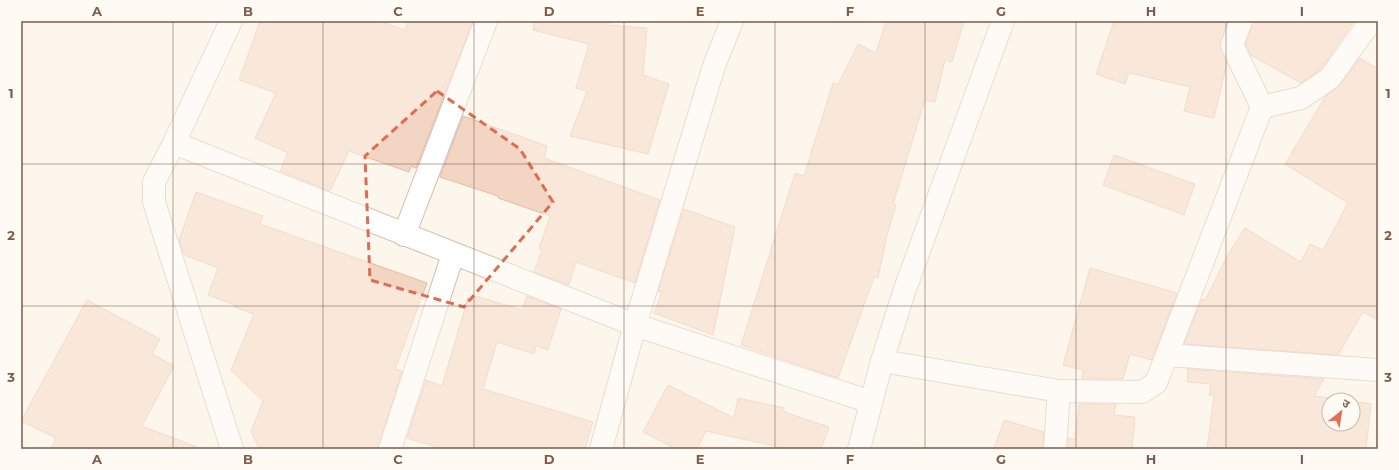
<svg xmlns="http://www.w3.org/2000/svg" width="1399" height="470" font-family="Montserrat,'Noto Sans Devanagari',sans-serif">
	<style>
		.building { fill: #f3d5c3; stroke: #e6bba3 }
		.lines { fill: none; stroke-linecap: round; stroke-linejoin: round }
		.minor-casing { stroke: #d1beb0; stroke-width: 24 }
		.minor { stroke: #fff; stroke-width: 22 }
		.marked { fill: none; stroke: #dc6d51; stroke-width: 3; stroke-dasharray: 8 5; stroke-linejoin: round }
		.grid { fill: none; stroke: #7a5c4d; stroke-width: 1; stroke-opacity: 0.55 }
		.neatline { fill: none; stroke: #7a5c4d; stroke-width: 1.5 }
		.grid-label { font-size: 13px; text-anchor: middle; font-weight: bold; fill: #7a5c4d }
	</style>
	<rect width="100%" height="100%" fill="#fdf6ec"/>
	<g class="building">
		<path d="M 260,21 L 380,21 L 405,30 L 408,21 L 473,21 L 416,168 L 411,166 L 409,172 L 349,151 L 330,191 L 280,171 L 288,153 L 255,138 L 276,93 L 239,80 Z"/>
		<path d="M 534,21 L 609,21 L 608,25 L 647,28 L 643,75 L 669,84 L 648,154 L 570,136 L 587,91 L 576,88 L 589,44 L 533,30 Z"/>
		<path d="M 886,21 L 964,21 L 952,62 L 945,60 L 935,102 L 925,100 L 893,204 L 896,205 L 887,235 L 878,278 L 874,277 L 838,378 L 741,345 L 795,173 L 804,176 L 833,83 L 838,85 L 858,44 L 876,53 Z"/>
		<path d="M 1114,21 L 1228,21 L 1220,45 L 1227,63 L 1214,118 L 1184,111 L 1190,87 L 1129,73 L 1125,84 L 1096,74 Z"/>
		<path d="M 1253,21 L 1354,21 L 1321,69 L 1301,83 L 1251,55 L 1246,44 Z"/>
		<path d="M 1360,58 L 1378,69 L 1378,320 L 1363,312 L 1338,355 L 1184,344 L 1202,299 L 1205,300 L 1229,253 L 1245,228 L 1301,262 L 1310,244 L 1323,250 L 1348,203 L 1285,164 L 1325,97 L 1340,85 Z"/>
		<path d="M 463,116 L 547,146 L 544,158 L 660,200 L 635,283 L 576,262 L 569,285 L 534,272 L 542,249 L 539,248 L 550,216 L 498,198 L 498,196 L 440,177 Z"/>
		<path d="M 1114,155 L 1195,184 L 1184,215 L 1103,185 Z"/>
		<path d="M 196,192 L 263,216 L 260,224 L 427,283 L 395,369 L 402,371 L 378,449 L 259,449 L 251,431 L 263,401 L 231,370 L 254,314 L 234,307 L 235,305 L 208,295 L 218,268 L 184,255 L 179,240 Z"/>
		<path d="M 684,209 L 735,227 L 713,335 L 654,313 L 662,292 L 658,291 Z"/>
		<path d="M 1090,268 L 1177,293 L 1152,360 L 1130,354 L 1123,379 L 1082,379 L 1083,370 L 1063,365 Z"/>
		<path d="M 476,296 L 522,310 L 527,296 L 561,309 L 548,350 L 536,346 L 534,354 L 497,342 L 483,389 L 593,422 L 585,449 L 443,449 L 407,438 L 426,380 L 442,386 L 468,298 L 475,300 Z"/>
		<path d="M 87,300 L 160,339 L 152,354 L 174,366 L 142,426 L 197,447 L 196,449 L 51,449 L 56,438 L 21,421 Z"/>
		<path d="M 1186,369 L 1324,379 L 1314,396 L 1343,400 L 1329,400 L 1329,424 L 1353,424 L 1353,401 L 1371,404 L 1366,449 L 1207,449 L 1214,396 L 1209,395 L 1211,384 L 1187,382 L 1188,369 Z"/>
		<path d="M 668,385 L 734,418 L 738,398 L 784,408 L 784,412 L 829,427 L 821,449 L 788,449 L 706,431 L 697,449 L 676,449 L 643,432 Z"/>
		<path d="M 1079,404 L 1116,404 L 1114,415 L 1135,417 L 1132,449 L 1068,449 L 1068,438 L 1075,440 Z"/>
		<path d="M 1004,420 L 1044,432 L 1043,449 L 994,449 Z"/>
	</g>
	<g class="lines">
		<g class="minor-casing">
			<g id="minor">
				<path d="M 1262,107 L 1301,98 L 1330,78 L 1371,21"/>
				<path d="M 174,143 L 231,21"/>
				<path d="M 404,235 L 486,21"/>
				<path d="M 1168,355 L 1378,370"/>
				<path d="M 882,361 L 1059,391"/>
				<path d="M 232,449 L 154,202 L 154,182 L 174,143 L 635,325 L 871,402"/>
				<path d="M 390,449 L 453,254"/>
				<path d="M 601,449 L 635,325 L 714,66 L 732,21"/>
				<path d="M 859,449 L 882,361 L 905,289 L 1003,21"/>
				<path d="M 1055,449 L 1059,391 L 1142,392 L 1156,383 L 1262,107 L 1232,45 L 1241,21"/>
			</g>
		</g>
		<use href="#minor" class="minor"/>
	</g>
	<path d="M0 0H1399V470H0ZM 437,91 L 520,149 L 553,202 L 464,307 L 370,280 L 365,156 Z" fill="#fdf6ec" fill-opacity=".55" fill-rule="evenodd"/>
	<path class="marked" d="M 437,91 L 520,149 L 553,202 L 464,307 L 370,280 L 365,156 Z"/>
	<path class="grid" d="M 173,21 L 173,449M 323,21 L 323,449M 474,21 L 474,449M 624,21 L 624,449M 775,21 L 775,449M 925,21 L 925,449M 1076,21 L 1076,449M 1226,21 L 1226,449M 21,164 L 1378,164M 21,306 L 1378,306"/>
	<rect width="1399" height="470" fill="none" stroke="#fffaf3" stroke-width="44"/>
	<g transform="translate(1341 412) rotate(30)"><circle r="19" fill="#fffaf3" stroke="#cabbb1"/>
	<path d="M0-3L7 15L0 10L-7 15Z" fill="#e76f51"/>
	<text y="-6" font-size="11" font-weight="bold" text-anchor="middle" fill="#7a5c4d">उ</text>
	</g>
	<rect x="22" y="22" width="1355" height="426" class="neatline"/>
	<g class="grid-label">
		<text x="97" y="16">A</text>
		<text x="248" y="16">B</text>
		<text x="398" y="16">C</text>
		<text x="549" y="16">D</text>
		<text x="700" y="16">E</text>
		<text x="850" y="16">F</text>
		<text x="1001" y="16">G</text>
		<text x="1151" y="16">H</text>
		<text x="1302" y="16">I</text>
		<text x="11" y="98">1</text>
		<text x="1388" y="98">1</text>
		<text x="11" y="240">2</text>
		<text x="1388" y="240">2</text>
		<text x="11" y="382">3</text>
		<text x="1388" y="382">3</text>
		<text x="97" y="464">A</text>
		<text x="248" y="464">B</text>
		<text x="398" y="464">C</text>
		<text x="549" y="464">D</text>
		<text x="700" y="464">E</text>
		<text x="850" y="464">F</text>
		<text x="1001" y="464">G</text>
		<text x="1151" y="464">H</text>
		<text x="1302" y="464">I</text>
	</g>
</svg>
